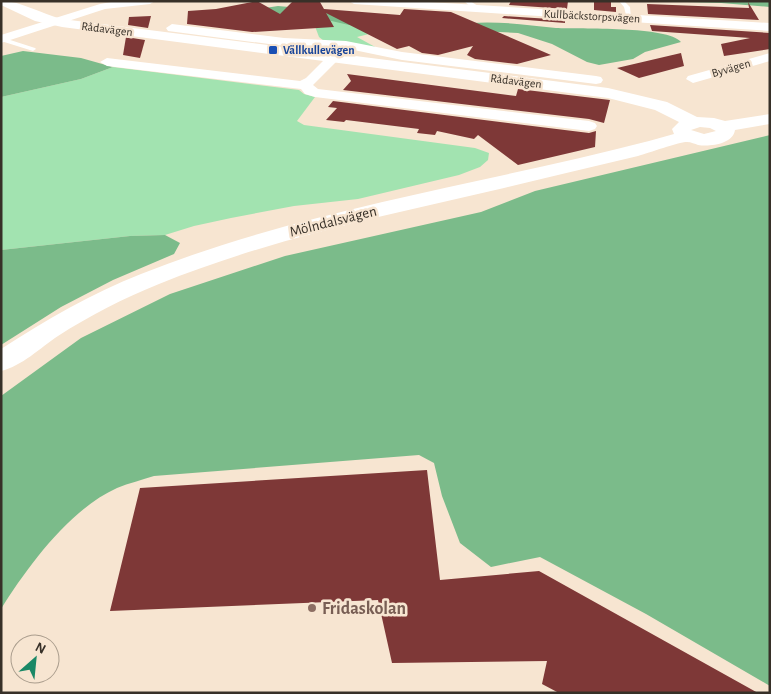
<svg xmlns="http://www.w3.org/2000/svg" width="771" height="694" font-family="'Alegreya Sans',sans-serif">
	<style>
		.green { fill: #a2e3b0 }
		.forest { fill: #7bbb8a }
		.building { fill: #7e3837 }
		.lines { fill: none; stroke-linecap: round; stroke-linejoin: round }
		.service { fill: #fff; fill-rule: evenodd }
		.minor { fill: #fff; fill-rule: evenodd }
		.tertiary { fill: #fff; fill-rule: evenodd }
		.transit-dot { fill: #1a4fb4; stroke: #f7e5d1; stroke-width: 2 }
		.education-dot { fill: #8d6e63; stroke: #f7e5d1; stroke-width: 2 }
		.labels { text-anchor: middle; stroke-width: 5; stroke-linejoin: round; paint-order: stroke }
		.far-street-label { font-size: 12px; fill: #373028; stroke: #f7e5d1 }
		.far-transit-label { font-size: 12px; font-weight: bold; fill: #164399; stroke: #f7e5d1; text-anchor: start }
		.street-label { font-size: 15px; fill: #373028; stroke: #f7e5d1 }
		.near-education-label { font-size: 18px; font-weight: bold; fill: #785e54; stroke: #f7e5d1; text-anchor: start }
	</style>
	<rect width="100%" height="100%" fill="#f7e5d1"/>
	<g class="green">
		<path d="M 315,17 L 385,30 L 357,37 L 377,48 L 324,41 L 319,37 L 313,21 Z"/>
		<path d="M 113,67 L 299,90 L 304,94 L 315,97 L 297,121 L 304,125 L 475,148 L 489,153 L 488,160 L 480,167 L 459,175 L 358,199 L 294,206 L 231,218 L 194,226 L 165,235 L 130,236 L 1,250 L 1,97 L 81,79 Z"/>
	</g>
	<g class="forest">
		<path d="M 653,1 L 770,1 L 770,7 L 721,3 Z"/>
		<path d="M 278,6 L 471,23 C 500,21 527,25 556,28 C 579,29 668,26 681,42 L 645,52 L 633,59 L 599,65 L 587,62 L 552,44 L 518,33 L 349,25 L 314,17 L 271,14 L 265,8 Z"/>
		<path d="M 23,51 L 81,58 L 113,67 L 81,79 L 1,97 L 1,56 Z"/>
		<path d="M 770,135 L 770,686 L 646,614 L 540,557 L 491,567 L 460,543 L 442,496 L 434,463 L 419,455 L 154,476 C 142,480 129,483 117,488 C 70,509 28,566 1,609 L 1,396 L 81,338 L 170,294 L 285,256 L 481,212 L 535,191 Z"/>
		<path d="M 165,235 L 180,243 L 174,254 L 113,280 L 61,307 L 1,345 L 1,250 L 130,236 Z"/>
	</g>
	<g class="building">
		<path d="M 257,1 L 280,14 L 293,1 L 320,2 L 324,9 L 400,15 L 404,9 L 451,12 L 551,55 L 517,64 L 475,59 L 467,55 L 473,46 L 438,55 L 422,53 L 409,46 L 397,49 L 326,13 L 334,27 L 252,32 L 187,24 L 188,11 L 216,9 Z"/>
		<path d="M 511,1 L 568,1 L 567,9 L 509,5 Z"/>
		<path d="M 594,1 L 611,1 L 611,7 L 616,7 L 616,12 L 594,10 Z"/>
		<path d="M 748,2 L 759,20 L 648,14 L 647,4 L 749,8 Z"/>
		<path d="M 151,16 L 148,28 L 128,25 L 129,17 Z"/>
		<path d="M 504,16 L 565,20 L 565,23 L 502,18 Z"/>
		<path d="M 650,25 L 770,33 L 770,49 L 724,56 L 721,44 L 750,38 L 652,31 Z"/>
		<path d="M 126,37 L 145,40 L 140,58 L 123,55 Z"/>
		<path d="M 681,53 L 684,66 L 639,78 L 617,68 Z"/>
		<path d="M 347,74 L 516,96 L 518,89 L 610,100 L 604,123 L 589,119 L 343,90 L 351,81 Z"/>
		<path d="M 333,101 L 589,133 L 596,131 L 595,147 L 518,165 L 478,135 L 474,139 L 437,131 L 435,135 L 417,133 L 419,129 L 346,120 L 344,122 L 326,120 L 337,108 L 328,107 Z"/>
		<path d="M 427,470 L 440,580 L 539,571 L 758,693 L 559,693 L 542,684 L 547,661 L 392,663 L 378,600 L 110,611 L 140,488 Z"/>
	</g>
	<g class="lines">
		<g class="service">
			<path d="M 464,1 L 470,1 L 478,6 L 479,9 L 474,10 Z"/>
			<path d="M 619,1 L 624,1 L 630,7 L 631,19 L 627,19 L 624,7 Z"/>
			<path d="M 1,37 L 35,48 L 36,49 L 33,51 L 1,41 Z"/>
		</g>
		<g class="minor">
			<path d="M 117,1 L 155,1 L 150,4 L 105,9 L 1,43 L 1,35 L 100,4 Z"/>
			<path d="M 349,1 L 412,1 L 770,23 L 770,31 L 354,4 Z"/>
			<path d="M 172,24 L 284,38 L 346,41 L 402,52 L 596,76 L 601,77 L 603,80 L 601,83 L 596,84 L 402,60 L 349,49 L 313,85 L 318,89 L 589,121 L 595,123 L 597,126 L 595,129 L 589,131 L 315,97 L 305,94 L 301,89 L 107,66 L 100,62 L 107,58 L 300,81 L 306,78 L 336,48 L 284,46 L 168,31 L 166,28 Z"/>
			<path d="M 770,53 L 770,61 L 693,83 L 686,79 L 688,76 Z"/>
		</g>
		<path class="tertiary" d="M 1,1 C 22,1 41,14 62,19 L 608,88 L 667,102 L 697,117 L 714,118 L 725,121 L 770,114 L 770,124 L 735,130 C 733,144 710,147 698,145 C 695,144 691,142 687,142 C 678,142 649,153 638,156 C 593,167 548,177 504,188 C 387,215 270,239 159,284 C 124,298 89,316 58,336 C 40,348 22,366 1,371 L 1,349 C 46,320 92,293 141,274 C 304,209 480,185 649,141 L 674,134 L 672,129 L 679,122 L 655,110 L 608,98 L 62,27 L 35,21 L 1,5 ZM 700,127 L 710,128 L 716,131 L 704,134 L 691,130 Z"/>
	</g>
	<rect class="transit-dot" x="268" y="45" width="10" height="10" rx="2.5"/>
	<circle class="education-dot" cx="312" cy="608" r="5"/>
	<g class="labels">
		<g class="far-street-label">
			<text transform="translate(592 16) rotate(3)" y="4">Kullbäckstorpsvägen</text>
			<text transform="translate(107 29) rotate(7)" y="4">Rådavägen</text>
			<text transform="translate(731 68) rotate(-16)" y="4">Byvägen</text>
			<text transform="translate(516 81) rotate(7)" y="4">Rådavägen</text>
		</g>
		<g class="far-transit-label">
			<text x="283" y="54">Vällkullevägen</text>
		</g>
		<g class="street-label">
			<text transform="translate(333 221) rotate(-14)" y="5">Mölndalsvägen</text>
		</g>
		<g class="near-education-label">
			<text x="322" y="614">Fridaskolan</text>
		</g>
	</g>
	<rect width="771" height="694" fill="none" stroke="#373028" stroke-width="5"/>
	<g transform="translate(35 659) rotate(27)"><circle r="24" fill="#f7e5d1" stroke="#aa9d8d"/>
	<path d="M0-4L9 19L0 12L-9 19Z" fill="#1a8866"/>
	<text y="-8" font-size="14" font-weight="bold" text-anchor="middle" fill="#373028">N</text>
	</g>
</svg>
